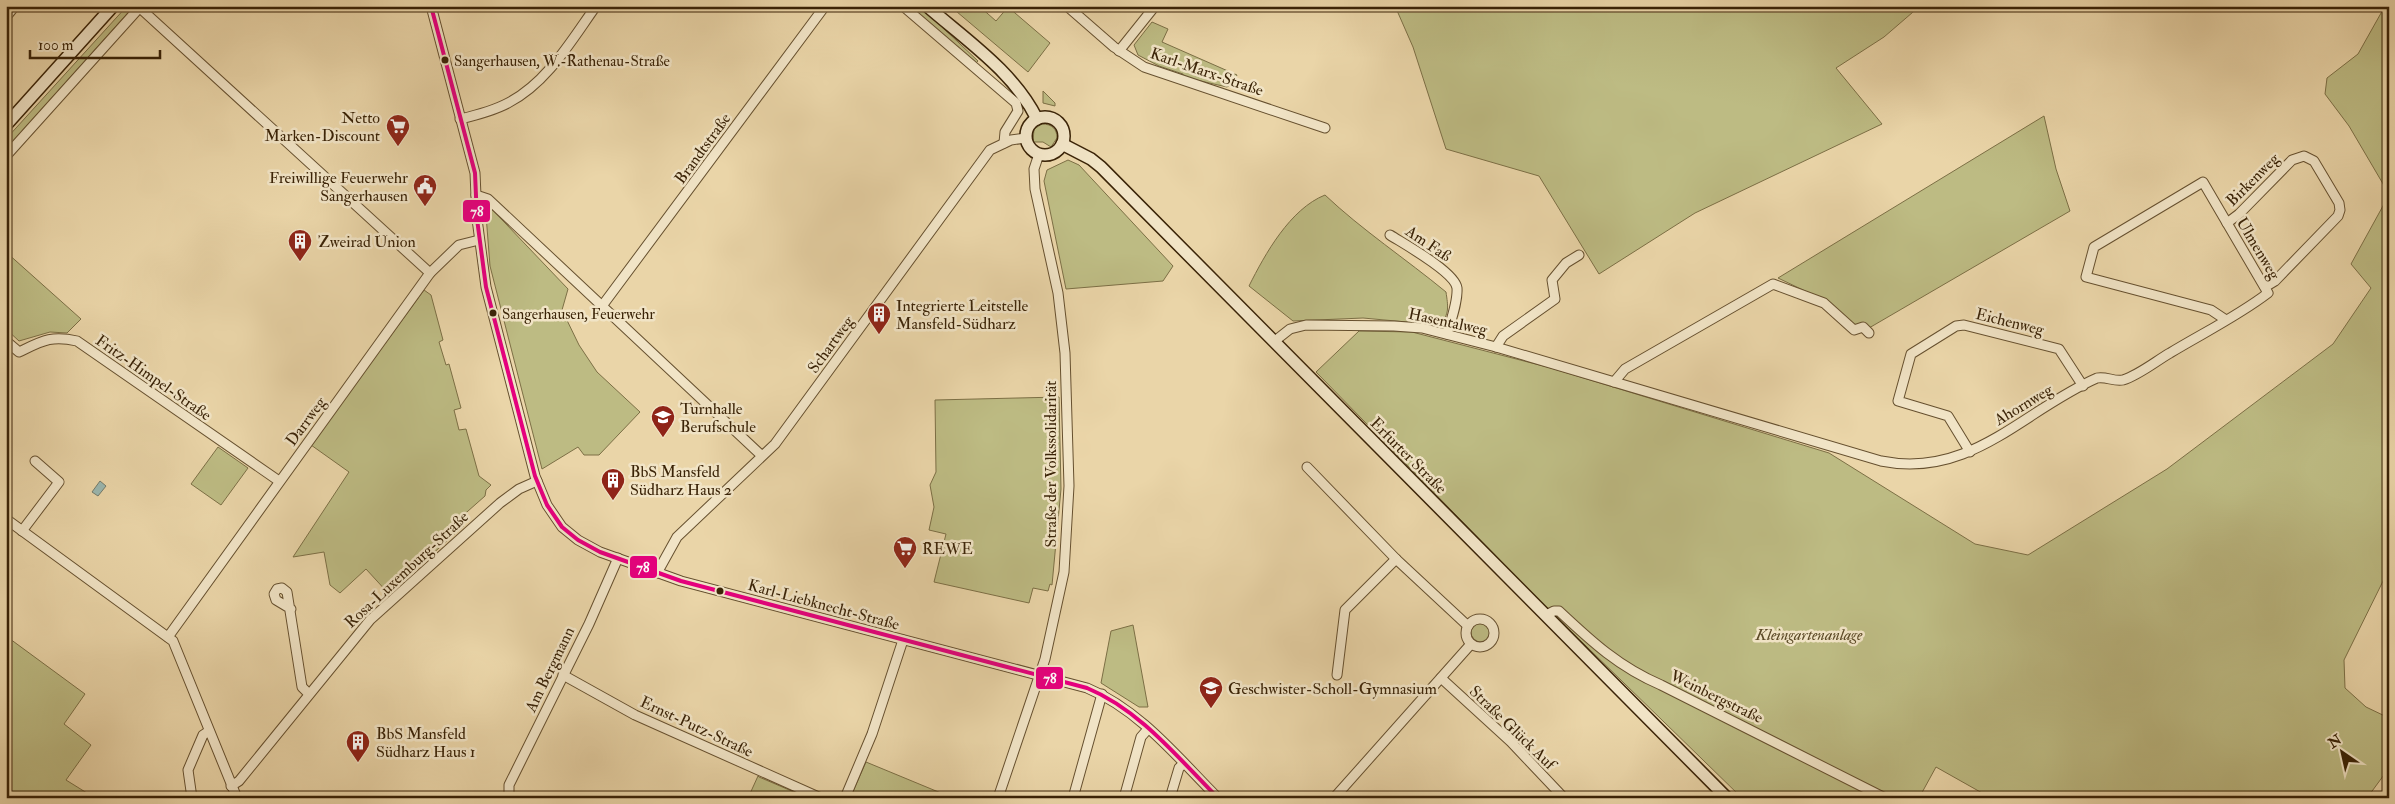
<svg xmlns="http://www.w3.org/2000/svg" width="2395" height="804" font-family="'IM FELL Double Pica',serif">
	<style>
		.green { fill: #bdbb83; stroke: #7c6f45 }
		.water { fill: #9ab7b0; stroke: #747c6c }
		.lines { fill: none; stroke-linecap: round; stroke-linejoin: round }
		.street-casing { stroke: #66502f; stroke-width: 11 }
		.secondary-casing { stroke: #3a2307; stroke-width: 14 }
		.street { stroke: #f1e4c6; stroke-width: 9 }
		.secondary { stroke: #f1e4c6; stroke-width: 11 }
		.bus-1-casing { stroke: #f1e4c6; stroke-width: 8 }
		.bus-1 { stroke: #e5007d; stroke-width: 4 }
		.bus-dot { fill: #3a2307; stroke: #f1e4c6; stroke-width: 2 }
		.labels { text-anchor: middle; stroke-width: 5; stroke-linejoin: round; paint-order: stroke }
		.bus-label { font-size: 15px; fill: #3a2307; stroke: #f1e4c6; text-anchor: start }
		.street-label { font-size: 16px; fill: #3a2307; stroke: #f1e4c6 }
		.poi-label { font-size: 16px; fill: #3a2307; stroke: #f1e4c6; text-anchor: start }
		.park-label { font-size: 16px; font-style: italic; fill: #5b4926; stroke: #f1e4c6 }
		.line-badge { stroke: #f1e4c6; stroke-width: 2 }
		.badge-label { font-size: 14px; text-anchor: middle; font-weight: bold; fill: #fff }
	</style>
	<rect width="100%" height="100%" fill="#ead5a8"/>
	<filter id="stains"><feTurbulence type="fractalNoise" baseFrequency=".004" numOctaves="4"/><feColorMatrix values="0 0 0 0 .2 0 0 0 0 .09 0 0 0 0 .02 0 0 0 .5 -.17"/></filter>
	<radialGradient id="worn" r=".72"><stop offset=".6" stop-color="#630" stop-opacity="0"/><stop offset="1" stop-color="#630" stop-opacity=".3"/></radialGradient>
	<g class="green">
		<path d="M 127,6 L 134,6 L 6,149 L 6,139 Z"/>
		<path d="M 910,6 L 920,6 L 978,61 L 975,64 Z"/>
		<path d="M 950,6 L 979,6 L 996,21 L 1008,7 L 1050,43 L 1028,72 Z"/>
		<path d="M 1395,6 L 1920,6 L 1884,37 L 1836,68 L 1882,124 L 1695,213 L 1599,274 L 1539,176 L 1446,149 L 1413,47 Z"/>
		<path d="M 2385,6 L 2389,6 L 2389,194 L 2349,126 L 2325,94 L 2327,78 L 2358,54 Z"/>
		<path d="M 1152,22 L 1168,29 L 1162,42 L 1237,75 L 1233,83 L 1227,87 L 1183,77 L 1183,74 L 1159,66 L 1138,55 L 1134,45 Z"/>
		<path d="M 1043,91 L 1055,103 L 1055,106 L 1043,103 Z"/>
		<path d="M 2044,116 L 2056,169 L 2070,211 L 1869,328 L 1853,326 L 1828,302 L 1778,278 Z"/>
		<path d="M 1042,124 C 1052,124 1057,129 1057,138 L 1051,147 L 1043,142 L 1033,142 L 1034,129 Z"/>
		<path d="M 1068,160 L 1079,165 L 1173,266 L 1163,281 L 1066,289 L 1044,181 L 1047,170 Z"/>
		<path d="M 1325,195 C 1362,230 1406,259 1446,292 C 1448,306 1450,315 1439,325 L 1363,318 L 1293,321 L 1249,286 C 1265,254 1290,209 1325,195 Z"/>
		<path d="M 2389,195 L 2389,569 L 2344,660 L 2345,688 L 2366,707 L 2389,718 L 2389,768 L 2367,798 L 1991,798 L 1936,767 L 1919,798 L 1742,798 L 1546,607 L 1316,372 L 1359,331 L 1412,332 L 1551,368 L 1829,453 L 1975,544 L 2028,555 L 2167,469 L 2333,344 L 2371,288 L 2351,264 Z"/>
		<path d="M 485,202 L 568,289 L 562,310 L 579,345 L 597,372 L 640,412 L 599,455 L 584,455 L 578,447 L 542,469 L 490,266 Z"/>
		<path d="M 6,252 L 81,319 L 67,333 L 50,332 L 19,341 L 6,329 Z"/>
		<path d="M 424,290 L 431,295 L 443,340 L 439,342 L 446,365 L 449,364 L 461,408 L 454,410 L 459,430 L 466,429 L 479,476 L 491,485 L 486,490 L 485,496 L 459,519 L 464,526 L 388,593 L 366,569 L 340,593 L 330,585 L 324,552 L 293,557 L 349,472 L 311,445 Z"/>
		<path d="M 1059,397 L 1061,489 L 1052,585 L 1050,584 L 1048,591 L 1033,588 L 1029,603 L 934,582 L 946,534 L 929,530 L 934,507 L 930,485 L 936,472 L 935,400 Z"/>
		<path d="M 218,447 L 248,468 L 221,505 L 191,484 Z"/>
		<circle cx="1481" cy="632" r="10"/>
		<path d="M 1133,625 L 1148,707 L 1139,707 L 1101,683 L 1111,631 Z"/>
		<path d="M 6,636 L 85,694 L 64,724 L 91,745 L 66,780 L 95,798 L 6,798 Z"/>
		<path d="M 866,762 L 953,798 L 850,798 Z"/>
		<path d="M 758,776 L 759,777 L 808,798 L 748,798 Z"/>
	</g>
	<path class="water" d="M 100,481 L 106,486 L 98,496 L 92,492 Z"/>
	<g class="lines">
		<g class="street-casing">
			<g id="street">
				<path d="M 431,6 L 475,173 L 477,219 L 486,287 L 535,476 L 547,505 L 562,527 L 578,540 L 600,552 L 681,581 L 1087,688 C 1140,710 1178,758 1218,798"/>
				<path d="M 903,6 L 1016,103 L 1018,111 L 1005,132 L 1004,143"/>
				<path d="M 1067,6 L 1114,47 L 1144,67 L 1325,128"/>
				<path d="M 140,8 L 430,273"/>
				<path d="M 6,17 L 15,6"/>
				<path d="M 1119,51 L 1155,6"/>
				<path d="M 460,119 C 477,115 493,111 508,103 C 547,83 571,41 596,6"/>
				<path d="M 6,156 L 141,6"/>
				<path d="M 476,195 L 488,199 L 761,455"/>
				<path d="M 2227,223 L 2239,214 L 2292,160 L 2304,156 L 2314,161 L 2339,203 L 2340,210 L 2338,216 L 2275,281 L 2265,287"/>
				<path d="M 1390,235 C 1404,244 1455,272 1457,288 C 1458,302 1451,320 1447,334"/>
				<path d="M 602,306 L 825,6"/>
				<path d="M 1276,340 L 1290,329 L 1306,325 L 1394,326 L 1422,328 L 1496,347 L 1881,461 C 1971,479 2022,411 2097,378 C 2106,376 2114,382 2123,380 C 2139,375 2156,361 2170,353 C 2203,333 2238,316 2268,293 L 2203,182 L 2094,247 L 2086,277 L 2211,310 L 2226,320"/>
				<path d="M 6,341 L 19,352 C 42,341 51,335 77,341 L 279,481"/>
				<path d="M 1496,347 L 1503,336 L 1555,299 L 1552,280 L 1566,263 L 1579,255"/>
				<path d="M 1614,382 L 1625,369 L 1773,284 L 1824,303 L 1854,330 L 1863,327 L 1869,333"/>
				<path d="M 1970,452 L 1948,416 L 1898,401 L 1911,354 L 1956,326 L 1964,325 L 2059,349 L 2083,386"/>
				<path d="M 1307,467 L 1396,559 L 1468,626"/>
				<path d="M 6,519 L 173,641 L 237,798"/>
				<path d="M 22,531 L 59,482 L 35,461"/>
				<path d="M 657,573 L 677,537 L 775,444 L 990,150 L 1011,140 L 1026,138"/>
				<path d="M 291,609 L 276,600 L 274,594 L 277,589 L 282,588 L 287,592 L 302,687 L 309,694"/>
				<path d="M 1546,615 L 1554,611 L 1559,611 C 1592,642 1619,667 1661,685 L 1885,798"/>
				<circle cx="1480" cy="633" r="14"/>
				<path d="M 168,637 L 430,273 L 459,245 L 479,240"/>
				<path d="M 563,675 L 635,715 L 821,798"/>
				<path d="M 1337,675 L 1345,610 L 1396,559"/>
				<path d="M 1441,678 L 1511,742 L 1564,798"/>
				<path d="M 231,786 L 239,781 L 370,620 L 500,503 L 519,489 L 537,481"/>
				<path d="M 192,798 L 188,770 L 203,735 L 209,731"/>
				<path d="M 509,798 L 509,785 L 589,624 L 618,558"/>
				<path d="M 845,798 L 872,734 L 903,640"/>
				<path d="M 998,798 L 1045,659 L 1064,572 L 1069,486 L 1065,353 L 1058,293 L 1035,189 L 1034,169 L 1039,154"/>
				<path d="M 1073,798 L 1102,694"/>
				<path d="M 1124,798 L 1141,737 L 1148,729"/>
				<path d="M 1170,798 L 1179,768 L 1183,764"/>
				<path d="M 1334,798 L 1471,644"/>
			</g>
		</g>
		<g class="secondary-casing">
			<g id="secondary">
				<path d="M 927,6 C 966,40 1014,72 1037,119"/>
				<circle cx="1045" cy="136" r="19"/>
				<path d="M 6,125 L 113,6"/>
				<path d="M 1062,144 L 1091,159 L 1101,167 L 1727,798"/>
			</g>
		</g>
		<use href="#street" class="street"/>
		<use href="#secondary" class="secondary"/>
		<g class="bus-1-casing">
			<path id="bus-1" d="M 431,6 L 475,173 L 477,219 L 486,287 L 535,476 L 547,505 L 562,527 L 578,540 L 600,552 L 681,581 L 1087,688 C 1140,710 1178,758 1218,798"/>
		</g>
		<use href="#bus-1" class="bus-1"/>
	</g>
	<defs>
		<g id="supermarket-pin" transform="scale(1.25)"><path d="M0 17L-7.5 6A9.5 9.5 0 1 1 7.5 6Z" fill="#8f2418" stroke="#f1e4c6"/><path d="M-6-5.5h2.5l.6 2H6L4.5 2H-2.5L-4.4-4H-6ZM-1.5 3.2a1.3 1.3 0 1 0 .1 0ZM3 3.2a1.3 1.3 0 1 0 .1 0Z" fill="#fff"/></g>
		<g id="civic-pin" transform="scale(1.25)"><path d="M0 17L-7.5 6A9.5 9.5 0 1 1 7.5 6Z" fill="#8f2418" stroke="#f1e4c6"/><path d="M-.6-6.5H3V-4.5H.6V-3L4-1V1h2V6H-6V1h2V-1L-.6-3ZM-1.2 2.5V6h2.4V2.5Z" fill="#fff"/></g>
		<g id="building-pin" transform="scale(1.25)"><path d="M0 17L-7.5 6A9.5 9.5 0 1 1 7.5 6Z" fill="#8f2418" stroke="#f1e4c6"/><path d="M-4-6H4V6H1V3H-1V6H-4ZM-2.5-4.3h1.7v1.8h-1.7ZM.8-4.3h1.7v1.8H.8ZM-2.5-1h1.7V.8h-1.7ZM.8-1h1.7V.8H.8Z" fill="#fff"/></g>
		<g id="school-pin" transform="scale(1.25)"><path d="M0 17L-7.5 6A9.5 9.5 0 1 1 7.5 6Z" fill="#8f2418" stroke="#f1e4c6"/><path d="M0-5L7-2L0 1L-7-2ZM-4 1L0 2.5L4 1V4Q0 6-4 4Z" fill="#fff"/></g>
	</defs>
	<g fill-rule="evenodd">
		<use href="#supermarket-pin" x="398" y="126"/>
		<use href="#civic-pin" x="425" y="186"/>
		<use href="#building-pin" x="300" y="241"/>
		<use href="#building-pin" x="879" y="314"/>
		<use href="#school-pin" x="663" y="417"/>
		<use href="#building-pin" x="613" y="480"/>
		<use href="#supermarket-pin" x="905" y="548"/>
		<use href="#school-pin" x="1211" y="688"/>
		<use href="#building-pin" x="358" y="742"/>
	</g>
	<g class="bus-dot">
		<circle cx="445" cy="60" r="4.5"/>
		<circle cx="493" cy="313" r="4.5"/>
		<circle cx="720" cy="591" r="4.5"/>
	</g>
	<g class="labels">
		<g class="bus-label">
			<text x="454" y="66">Sangerhausen, W.-Rathenau-Straße</text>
			<text x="502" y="319">Sangerhausen, Feuerwehr</text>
		</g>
		<g class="street-label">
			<text transform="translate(1207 71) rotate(19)" y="6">Karl-Marx-Straße</text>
			<text transform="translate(702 148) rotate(-54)" y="6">Brandtstraße</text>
			<text transform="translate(2252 179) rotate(-45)" y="6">Birkenweg</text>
			<text transform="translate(1429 243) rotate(34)" y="6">Am Faß</text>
			<text transform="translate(2259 248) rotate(59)" y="6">Ulmenweg</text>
			<text transform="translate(1448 321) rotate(12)" y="6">Hasentalweg</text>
			<text transform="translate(2010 321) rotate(14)" y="6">Eichenweg</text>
			<text transform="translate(830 344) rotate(-54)" y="6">Schartweg</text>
			<text transform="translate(154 377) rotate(35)" y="6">Fritz-Himpel-Straße</text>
			<text transform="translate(2023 404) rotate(-31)" y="6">Ahornweg</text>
			<text transform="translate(305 421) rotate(-54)" y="6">Darrweg</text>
			<text transform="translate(1409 455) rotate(45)" y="6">Erfurter Straße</text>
			<text transform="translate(1050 464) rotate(-90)" y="6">Straße der Volkssolidarität</text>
			<text transform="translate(406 569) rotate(-43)" y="6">Rosa-Luxemburg-Straße</text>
			<text transform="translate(824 604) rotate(15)" y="6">Karl-Liebknecht-Straße</text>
			<text transform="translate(549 669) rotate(-64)" y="6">Am Bergmann</text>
			<text transform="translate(1717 696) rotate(26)" y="6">Weinbergstraße</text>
			<text transform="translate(697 726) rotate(25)" y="6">Ernst-Putz-Straße</text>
			<text transform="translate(1513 727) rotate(44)" y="6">Straße Glück Auf</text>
		</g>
		<g class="poi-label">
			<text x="380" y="123" text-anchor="end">Netto<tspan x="380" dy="18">Marken-Discount</tspan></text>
			<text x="408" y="183" text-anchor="end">Freiwillige Feuerwehr<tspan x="408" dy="18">Sangerhausen</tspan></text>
			<text x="318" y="247">Zweirad Union</text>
			<text x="896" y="311">Integrierte Leitstelle<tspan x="896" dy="18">Mansfeld-Südharz</tspan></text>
			<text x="680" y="414">Turnhalle<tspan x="680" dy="18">Berufschule</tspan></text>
			<text x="630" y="477">BbS Mansfeld<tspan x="630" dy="18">Südharz Haus 2</tspan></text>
			<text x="922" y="554">REWE</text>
			<text x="1228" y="694">Geschwister-Scholl-Gymnasium</text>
			<text x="376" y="739">BbS Mansfeld<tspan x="376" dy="18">Südharz Haus 1</tspan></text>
		</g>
		<g class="park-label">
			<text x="1809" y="640">Kleingartenanlage</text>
		</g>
	</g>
	<g class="line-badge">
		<rect x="462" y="199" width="29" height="24" rx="5" fill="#e5007d"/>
		<rect x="629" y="555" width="29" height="24" rx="5" fill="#e5007d"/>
		<rect x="1035" y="666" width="29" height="24" rx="5" fill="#e5007d"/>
	</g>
	<g class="badge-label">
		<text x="477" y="216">78</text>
		<text x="643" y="572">78</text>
		<text x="1050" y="683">78</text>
	</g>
	<rect width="2395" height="804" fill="none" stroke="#ead5a8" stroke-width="25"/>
	<rect x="8" y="8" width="2380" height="789" fill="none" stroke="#3a2307" stroke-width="2.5"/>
	<rect x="12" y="12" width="2370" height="779" fill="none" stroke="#3a2307"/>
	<g transform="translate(2342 752) rotate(326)" stroke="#f1e4c6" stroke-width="4" paint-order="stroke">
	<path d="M0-4L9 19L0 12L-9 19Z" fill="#3a2307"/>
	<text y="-8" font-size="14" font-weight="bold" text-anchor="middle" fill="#3a2307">N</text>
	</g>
	<path d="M30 50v8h130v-8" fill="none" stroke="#3a2307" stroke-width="2.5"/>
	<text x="38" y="50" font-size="15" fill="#3a2307" stroke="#f1e4c6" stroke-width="4" paint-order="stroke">100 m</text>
	<rect width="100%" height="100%" filter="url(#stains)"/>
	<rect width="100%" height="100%" fill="url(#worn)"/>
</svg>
